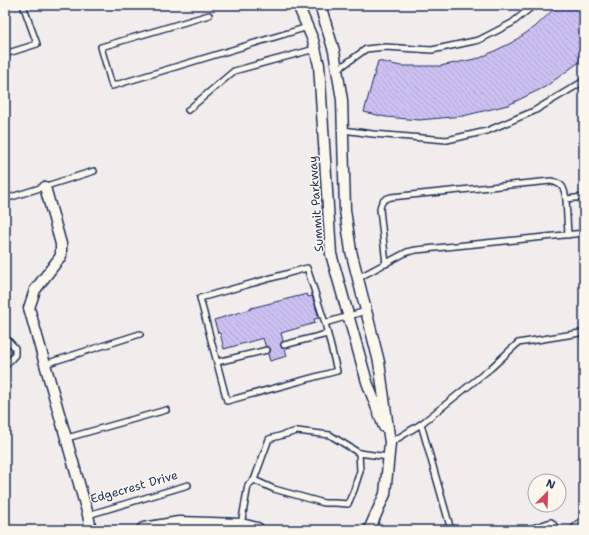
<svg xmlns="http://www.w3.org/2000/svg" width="589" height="535" font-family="'Shantell Sans',sans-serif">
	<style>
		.building { fill: url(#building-back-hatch); stroke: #1b2f5e }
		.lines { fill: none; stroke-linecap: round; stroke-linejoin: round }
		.lane-casing { stroke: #1b2f5e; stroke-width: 8 }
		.street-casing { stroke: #1b2f5e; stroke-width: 13 }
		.secondary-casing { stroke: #1b2f5e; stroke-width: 17 }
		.lane { stroke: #fbf7ec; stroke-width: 5 }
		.street { stroke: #fbf7ec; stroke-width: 10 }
		.secondary { stroke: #fbf7ec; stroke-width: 14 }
		.labels { text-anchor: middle; stroke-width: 3; stroke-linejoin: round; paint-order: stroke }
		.street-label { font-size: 12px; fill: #1b2f5e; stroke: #fbf7ec }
	</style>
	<defs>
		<pattern id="building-back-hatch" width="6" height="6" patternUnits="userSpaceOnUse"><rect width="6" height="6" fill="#cdc0f2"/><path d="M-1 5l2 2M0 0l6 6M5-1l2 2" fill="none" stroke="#afa5d2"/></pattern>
	</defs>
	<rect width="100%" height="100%" fill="#f2eced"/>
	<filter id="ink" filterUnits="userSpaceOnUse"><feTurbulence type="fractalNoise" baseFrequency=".025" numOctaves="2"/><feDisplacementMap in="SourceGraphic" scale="8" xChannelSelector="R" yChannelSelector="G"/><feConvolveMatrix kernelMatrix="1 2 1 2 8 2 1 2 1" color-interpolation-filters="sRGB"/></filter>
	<g filter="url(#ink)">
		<g class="building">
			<path d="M 558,5 L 584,5 L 584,56 L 578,63 L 545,87 L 508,105 L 463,116 L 419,120 L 386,117 L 364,112 L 378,61 L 401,66 L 440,66 L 480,58 L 511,43 L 535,27 Z"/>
			<path d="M 307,294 L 308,297 L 312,296 L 319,318 L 314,319 L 315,323 L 281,333 L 287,356 L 270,361 L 263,338 L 224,349 L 220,333 L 218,333 L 214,320 L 251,309 L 251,308 Z"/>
		</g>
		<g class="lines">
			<g class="lane-casing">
				<g id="lane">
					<path d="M 209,15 L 101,47 L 112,86 L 308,27"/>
					<path d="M 5,54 L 37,44 L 23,5"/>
					<path d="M 337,70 L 366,49 L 385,47 L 432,50 L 479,40 L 512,23 L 534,5"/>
					<path d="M 188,110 L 234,71 L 315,49"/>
					<path d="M 343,130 L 373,134 L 447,140 L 487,131 L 534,111 L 584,81"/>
					<path d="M 5,199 L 94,171"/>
					<path d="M 566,199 L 568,235"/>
					<path d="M 386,264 L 380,209 C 381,201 384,199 391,197 L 551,181 C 563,184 564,187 566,199 L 584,197"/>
					<path d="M 358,278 L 407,252 L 416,250 L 584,233"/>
					<path d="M 325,323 L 337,371 L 227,401 L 200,298 L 307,268 L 325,323 L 366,311"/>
					<path d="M 5,337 L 15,348 L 15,355 L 5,366"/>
					<path d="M 284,345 L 327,334"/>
					<path d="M 217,362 L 267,350"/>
					<path d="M 45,364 L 140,334"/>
					<path d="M 421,424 L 491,368 L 518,343 L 580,333 L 584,335"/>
					<path d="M 67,438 L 166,410"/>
					<path d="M 390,443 L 421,424 L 451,530"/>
					<path d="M 254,480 L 269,439 L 297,431 L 330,435 L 359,453"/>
					<path d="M 88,515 L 188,485"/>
					<path d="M 241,525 L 248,485 L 254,480 L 274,489 L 324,503 L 335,503 L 348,504 L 354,490 L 360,471 L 359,453 L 388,457"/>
					<path d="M 527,530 L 551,522 L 558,530"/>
					<path d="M 572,530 L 583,519 L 584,517"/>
				</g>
			</g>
			<g class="street-casing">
				<g id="street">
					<path d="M 298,5 L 313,40 L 319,65 L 331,254 L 367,382 L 384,427"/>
					<path d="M 320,5 L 334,51 L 342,100 L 345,210 L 351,251 L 379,362 L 390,443 L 385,494 L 369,530"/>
					<path d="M 45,187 L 61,244 L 61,256 L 35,290 L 29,308 L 88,515 L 91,530"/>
				</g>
			</g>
			<g class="secondary-casing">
				<path id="secondary" d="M 144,530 L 179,524 L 241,526 L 257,530"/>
			</g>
			<use href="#lane" class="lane"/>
			<use href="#street" class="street"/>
			<use href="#secondary" class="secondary"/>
		</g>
	</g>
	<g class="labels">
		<g class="street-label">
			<text transform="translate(316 204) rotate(-94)" y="4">Summit Parkway</text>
			<text transform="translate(134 487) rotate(-16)" y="4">Edgecrest Drive</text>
		</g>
	</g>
	<rect width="589" height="535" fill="none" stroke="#fbf7ec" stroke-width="20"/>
	<rect x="10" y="10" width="569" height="515" fill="none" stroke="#1b2f5e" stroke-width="1.5" filter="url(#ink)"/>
	<g transform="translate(547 493) rotate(23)"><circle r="19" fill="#fbf7ec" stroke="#a1a7b3"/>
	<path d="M0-3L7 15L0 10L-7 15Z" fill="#d1495b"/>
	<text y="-6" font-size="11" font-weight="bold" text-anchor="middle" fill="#1b2f5e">N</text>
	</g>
</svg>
